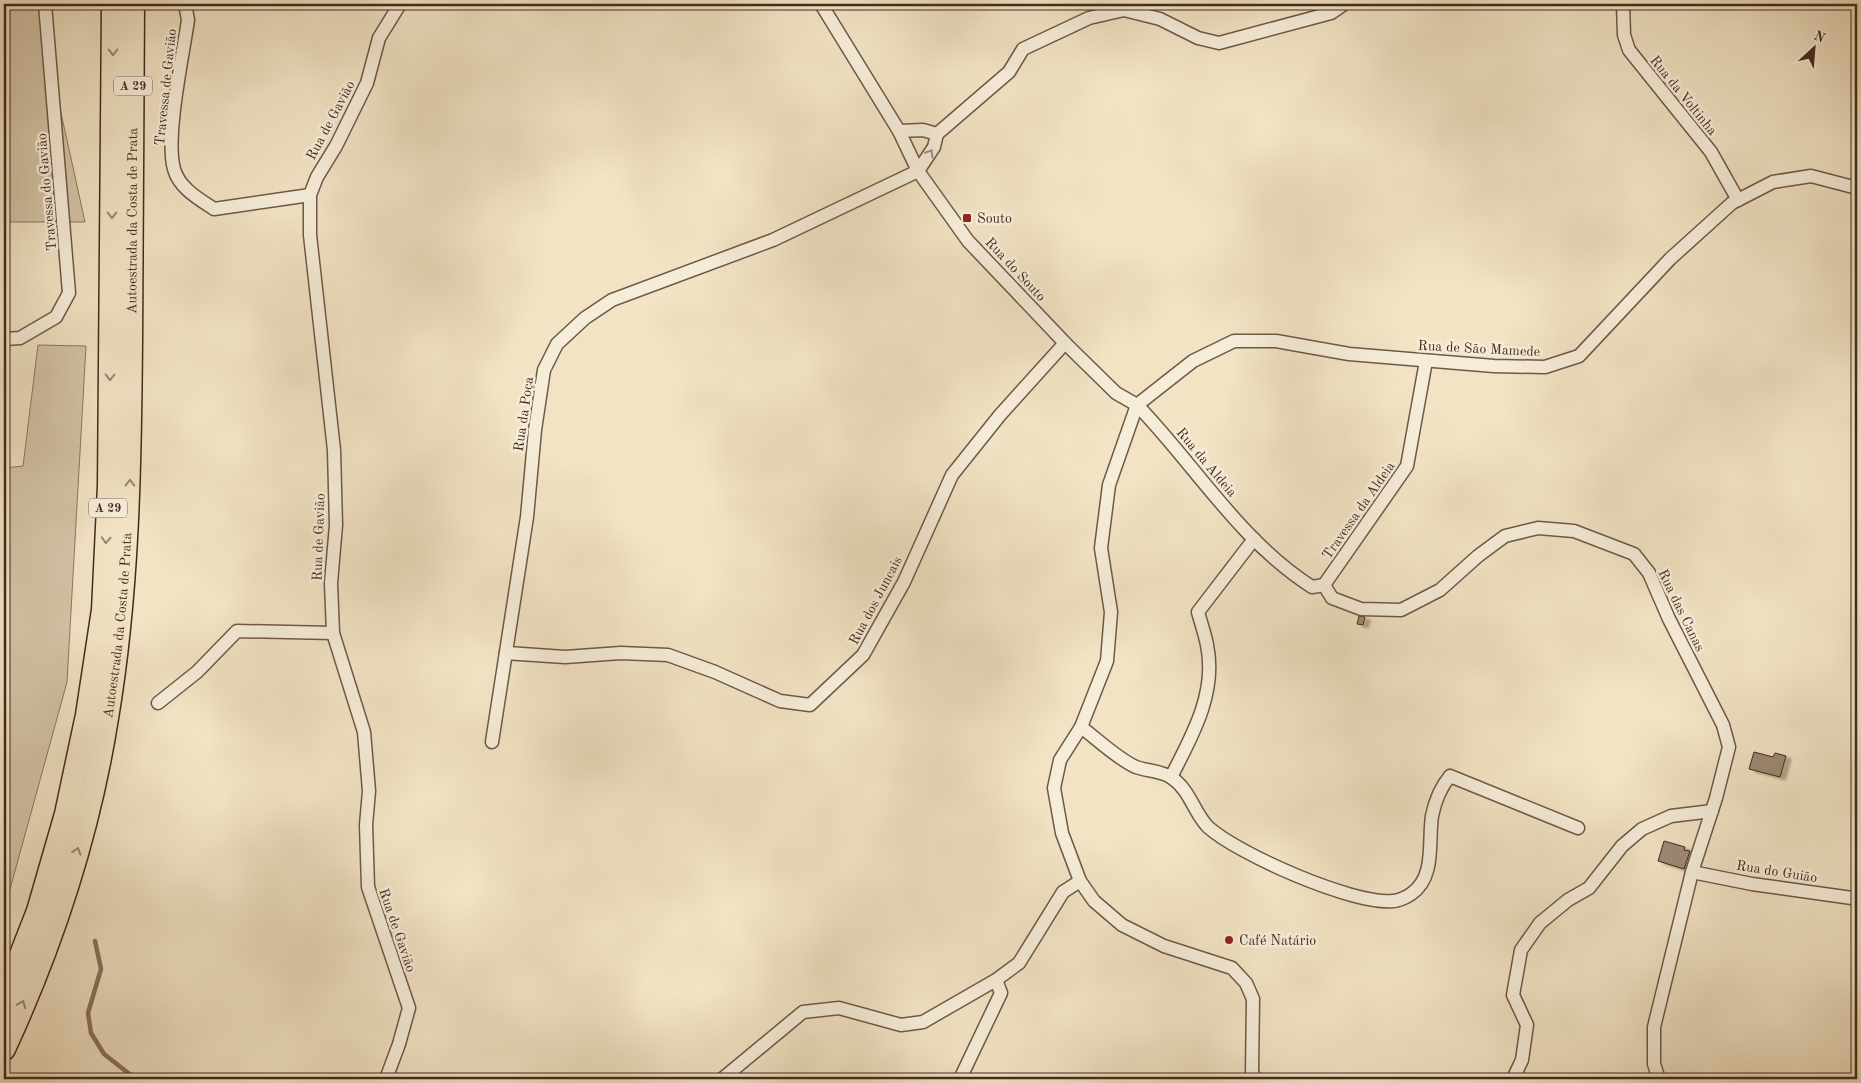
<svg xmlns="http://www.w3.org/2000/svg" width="1861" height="1083" font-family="'Old Standard TT',serif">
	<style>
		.green { fill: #d4c4a8; stroke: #8c7763 }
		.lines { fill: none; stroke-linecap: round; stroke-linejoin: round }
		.stream { stroke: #887360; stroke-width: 4.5 }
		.building { fill: #9e8a74; stroke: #442a1e; filter: url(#shadow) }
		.minor-casing { stroke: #6f5848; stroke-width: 15 }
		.motorway-casing { stroke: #442a1e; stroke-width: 25 }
		.minor { stroke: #f6edd9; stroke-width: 12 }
		.motorway { stroke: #f1e3c4; stroke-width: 22 }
		.oneway { stroke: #9a8671 }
		.oneway2 { stroke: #9d8c7c }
		.poi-dot { fill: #8f2418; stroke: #f6edd9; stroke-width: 2 }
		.labels { text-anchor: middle; stroke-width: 5; stroke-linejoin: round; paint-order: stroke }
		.shield { fill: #f6edd9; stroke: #796456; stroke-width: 1 }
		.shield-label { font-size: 12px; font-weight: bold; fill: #442a1e }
		.street-label { font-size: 14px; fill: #442a1e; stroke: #f6edd9 }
		.poi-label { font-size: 14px; fill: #442a1e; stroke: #f6edd9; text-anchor: start }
	</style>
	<defs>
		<filter id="shadow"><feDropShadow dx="5.5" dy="3" stdDeviation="1" flood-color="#0004"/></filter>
	</defs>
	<rect width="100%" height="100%" fill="#f1e3c4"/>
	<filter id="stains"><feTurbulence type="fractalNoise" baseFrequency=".004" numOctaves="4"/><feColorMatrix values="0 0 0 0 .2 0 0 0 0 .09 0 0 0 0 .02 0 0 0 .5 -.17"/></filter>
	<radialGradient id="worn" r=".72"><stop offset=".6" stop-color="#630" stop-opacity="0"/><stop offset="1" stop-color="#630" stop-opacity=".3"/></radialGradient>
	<g class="green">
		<path d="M 4,4 L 37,4 L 85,222 L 4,222 Z"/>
		<path d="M 38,345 L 86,346 L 67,682 L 4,911 L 4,468 L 23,466 Z"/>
	</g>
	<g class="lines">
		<path class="stream" d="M 95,941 L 101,969 L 88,1013 L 91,1033 L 104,1054 L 132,1076 L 149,1079"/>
	</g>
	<g class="building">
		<path d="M 1359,616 L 1365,617 L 1363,625 L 1357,624 Z"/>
		<path d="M 1754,752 L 1773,757 L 1775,753 L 1786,756 L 1780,777 L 1749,769 Z"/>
		<path d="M 1664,841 L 1685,847 L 1684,850 L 1690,851 L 1684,869 L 1658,861 Z"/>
	</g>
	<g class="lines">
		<g class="minor-casing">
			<g id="minor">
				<path d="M 185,4 L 188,20 C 183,55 165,138 174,169 C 179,188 199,199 214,209 L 310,195"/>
				<path d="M 821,4 L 899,131 L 918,171 L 968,241 L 1065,343 L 1116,393 L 1137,405 C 1195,465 1240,541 1312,587 L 1324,585"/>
				<path d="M 1623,4 L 1624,35 L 1629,50 L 1711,152 L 1738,200"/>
				<path d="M 899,131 L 923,130 L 937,134"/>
				<path d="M 918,171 L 934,147 L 937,134 L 1009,72 L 1023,49 L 1089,18 L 1124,10 L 1160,19 L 1198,38 L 1219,43 L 1331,13 L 1344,4"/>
				<path d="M 4,339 L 20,338 L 56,317 L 69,293 L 45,4"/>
				<path d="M 1137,405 L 1193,361 L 1234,341 L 1276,341 L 1349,354 L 1494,366 L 1545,367 L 1579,356 L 1670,259 L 1732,203 L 1773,182 L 1811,176 L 1857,188"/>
				<path d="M 1137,405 L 1109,485 L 1101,548 L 1111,612 L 1107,661 L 1081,727 L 1060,760 L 1054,788 L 1062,833 L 1080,881 L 1094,901 L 1122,925 L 1164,946 L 1232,968 L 1246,983 L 1253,999 L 1252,1072 L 1255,1079"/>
				<path d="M 1324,585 L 1332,598 L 1361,609 L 1401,610 L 1440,590 L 1478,556 L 1505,536 L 1538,528 L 1574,531 L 1634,554 L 1649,573 L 1669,619 L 1723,725 L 1729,747 L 1716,798 L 1692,872 L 1654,1027 L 1654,1064 L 1659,1079"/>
				<path d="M 1324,585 L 1407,466 L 1426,361"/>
				<path d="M 506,653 L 565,657 L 621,653 L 668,655 L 715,672 L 780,701 L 810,705 L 863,655 L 904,582 L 952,475 L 1000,415 L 1065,343"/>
				<path d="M 158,703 L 197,672 L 237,631 L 333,633"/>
				<path d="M 1081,727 C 1097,739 1119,760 1136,767 C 1147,771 1163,771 1172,778 C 1190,790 1194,813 1208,827 C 1238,854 1353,905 1393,901 C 1398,901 1407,897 1411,894 C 1436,877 1428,842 1432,816 C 1435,801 1440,788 1450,776 L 1578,828"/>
				<path d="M 492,742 L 527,517 L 535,430 L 544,370 L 557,344 L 585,318 L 612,300 L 773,240 L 918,171"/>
				<path d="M 1171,777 C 1192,736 1217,693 1207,645 C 1205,634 1201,623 1198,612 L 1254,539"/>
				<path d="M 1692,872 L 1752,884 L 1852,898 L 1857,896"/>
				<path d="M 386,1079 L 399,1044 L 409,1008 L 368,887 L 366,825 L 369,791 L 364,732 L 333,633 L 331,583 L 336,525 L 334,450 L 310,235 L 310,195 L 317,177 L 336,146 L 367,83 L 379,38 L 400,4"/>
				<path d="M 722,1079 L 803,1012 L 839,1008 L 901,1025 L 923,1022 L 996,980 L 1019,963 L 1063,892 L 1080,881"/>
				<path d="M 960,1079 L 1001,993 L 996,980"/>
				<path d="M 1513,1079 L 1522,1060 L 1527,1025 L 1513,995 L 1521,950 L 1540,923 L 1568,900 L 1589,888 L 1622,846 L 1642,829 L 1671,816 L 1712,811"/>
			</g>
		</g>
		<g class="motorway-casing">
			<g id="motorway">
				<path d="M 4,998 L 38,911 L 66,814 L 87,715 L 103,610 L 109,486 L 113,4"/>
				<path id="s1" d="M 4,1049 C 52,945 89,832 107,718 C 128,593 130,467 131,340 C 132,228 132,116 133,4"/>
			</g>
		</g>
		<use href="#minor" class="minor"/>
		<use href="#motorway" class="motorway"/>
	</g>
	<defs><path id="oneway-chevron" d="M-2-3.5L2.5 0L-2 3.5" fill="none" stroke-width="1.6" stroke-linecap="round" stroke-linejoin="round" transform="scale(1.25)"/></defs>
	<g class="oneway">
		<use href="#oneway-chevron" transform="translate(113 52) rotate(90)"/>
		<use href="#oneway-chevron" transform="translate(112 215) rotate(90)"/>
		<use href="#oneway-chevron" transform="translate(110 377) rotate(91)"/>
		<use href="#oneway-chevron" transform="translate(130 483) rotate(-89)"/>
		<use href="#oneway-chevron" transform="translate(106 540) rotate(93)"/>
		<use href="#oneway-chevron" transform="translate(77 851) rotate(-74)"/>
		<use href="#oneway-chevron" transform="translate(22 1004) rotate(-68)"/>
	</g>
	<use class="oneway2" href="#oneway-chevron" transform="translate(930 153) rotate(-58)"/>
	<g class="poi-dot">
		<rect x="962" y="213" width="10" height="10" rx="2.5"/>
		<circle cx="1229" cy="940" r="5"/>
	</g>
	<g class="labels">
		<g class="shield">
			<rect x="114" y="76.5" width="38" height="19" rx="4"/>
			<rect x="89" y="498.5" width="38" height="19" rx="4"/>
		</g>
		<g class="shield-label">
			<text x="133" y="90">A 29</text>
			<text x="108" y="512">A 29</text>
		</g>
		<g class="street-label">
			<text transform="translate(165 87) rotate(-84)" y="5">Travessa de Gavião</text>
			<text transform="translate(1684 95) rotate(51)" y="5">Rua da Voltinha</text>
			<text transform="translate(330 120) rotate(-62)" y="5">Rua de Gavião</text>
			<text transform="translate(46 192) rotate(-95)" y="5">Travessa do Gavião</text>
			<text dy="5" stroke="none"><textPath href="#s1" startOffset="846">Autoestrada da Costa de Prata</textPath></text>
			<text transform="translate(1016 269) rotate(47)" y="5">Rua do Souto</text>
			<text transform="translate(1479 348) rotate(3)" y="5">Rua de São Mamede</text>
			<text transform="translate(523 414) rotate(-82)" y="5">Rua da Poça</text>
			<text transform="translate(1207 462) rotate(50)" y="5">Rua da Aldeia</text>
			<text transform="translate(1358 510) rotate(-55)" y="5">Travessa da Aldeia</text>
			<text transform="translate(318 537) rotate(-88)" y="5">Rua de Gavião</text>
			<text transform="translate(875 600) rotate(-62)" y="5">Rua dos Juncais</text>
			<text transform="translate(1682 610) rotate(64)" y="5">Rua das Canas</text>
			<text dy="5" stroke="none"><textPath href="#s1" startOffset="441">Autoestrada da Costa de Prata</textPath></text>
			<text transform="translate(1777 871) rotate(9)" y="5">Rua do Guião</text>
			<text transform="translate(398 930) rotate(71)" y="5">Rua de Gavião</text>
		</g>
		<g class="poi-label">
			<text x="977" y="223">Souto</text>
			<text x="1239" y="945">Café Natário</text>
		</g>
	</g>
	<rect width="1861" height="1083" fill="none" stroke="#f1e3c4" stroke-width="20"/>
	<rect x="5" y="5" width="1851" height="1073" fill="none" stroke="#442a1e" stroke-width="2.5"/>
	<rect x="10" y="10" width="1841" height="1063" fill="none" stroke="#442a1e"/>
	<g transform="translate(1814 48) rotate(26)" stroke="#f6edd9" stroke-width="4" paint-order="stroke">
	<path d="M0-4L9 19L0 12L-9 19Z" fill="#442a1e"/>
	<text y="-8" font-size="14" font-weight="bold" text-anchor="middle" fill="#442a1e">N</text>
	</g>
	<rect width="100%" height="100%" filter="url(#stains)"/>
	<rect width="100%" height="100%" fill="url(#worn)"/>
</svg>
